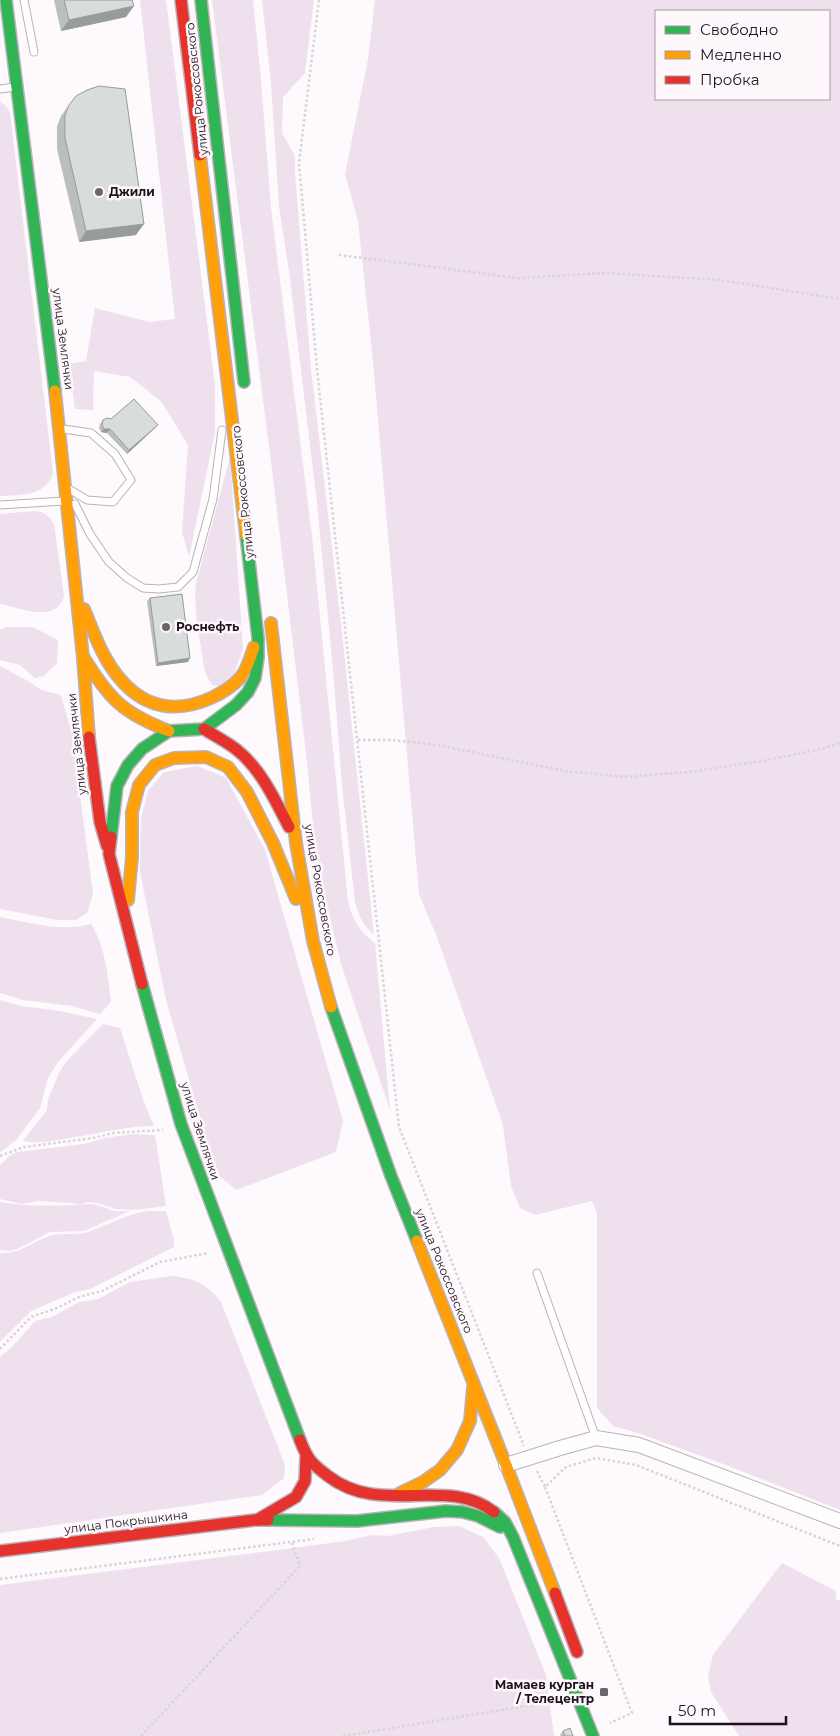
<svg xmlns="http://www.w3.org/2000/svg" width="840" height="1736" font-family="Montserrat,sans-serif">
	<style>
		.green { fill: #eee0ec; fill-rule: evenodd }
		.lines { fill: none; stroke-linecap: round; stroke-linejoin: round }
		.lane-casing { stroke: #b9b2b8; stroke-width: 9 }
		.street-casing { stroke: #b9b2b8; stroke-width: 16 }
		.fast-casing { stroke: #b9b2b8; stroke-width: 14 }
		.slow-casing { stroke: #b9b2b8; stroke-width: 14 }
		.jam-casing { stroke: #b9b2b8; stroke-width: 14 }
		.path { stroke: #d7d4d6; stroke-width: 2.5; stroke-dasharray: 2.5 2.5; stroke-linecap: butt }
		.lane { stroke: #fffeff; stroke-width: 7 }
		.street { stroke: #fffeff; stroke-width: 14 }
		.fast { stroke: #30b455; stroke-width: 11 }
		.slow { stroke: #ff9f0a; stroke-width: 11 }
		.jam { stroke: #e5322d; stroke-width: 11 }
		.wall { fill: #babebd }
		.shaded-wall { fill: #979b9a }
		.building { fill: #d8dddc; stroke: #979b9a }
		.poi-dot { fill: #6b646a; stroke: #fef8fd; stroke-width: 2 }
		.labels { text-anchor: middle; stroke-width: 5; stroke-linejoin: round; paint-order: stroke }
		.street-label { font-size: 12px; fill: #1d131c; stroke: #fef8fd }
		.poi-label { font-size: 12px; font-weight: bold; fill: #1d131c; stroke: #fef8fd; text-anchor: start }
	</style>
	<rect width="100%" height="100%" fill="#fdf9fc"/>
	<g class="green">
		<path d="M 140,0 L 166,0 L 215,385 L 215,432 L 189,557 L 182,532 L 188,445 L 161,401 L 130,377 L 94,371 L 93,410 L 75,409 L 69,364 L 86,361 L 95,308 L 149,322 L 175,319 Z"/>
		<path d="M 212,0 L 253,0 L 261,80 L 271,208 L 312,536 L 348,902 C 353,919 360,933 375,943 L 390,1110 L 341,964 L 328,909 L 315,845 L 306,753 L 273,478 Z"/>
		<path d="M 262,0 L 314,0 L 305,73 L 283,97 L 282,133 L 295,156 L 295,173 L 311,369 L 341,624 L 374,935 C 363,925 359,916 355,902 L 342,785 L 333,669 L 317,503 L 289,271 L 279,207 L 271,83 Z"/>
		<path d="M 375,0 L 840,0 L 840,1510 L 726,1465 L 635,1432 L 613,1426 L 597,1408 L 597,1213 L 592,1201 L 535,1215 L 520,1208 L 511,1186 L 503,1125 L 437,937 L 419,894 L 373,361 L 358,221 L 345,174 L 368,59 ZM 656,11 L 829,11 L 829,99 L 656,99 Z"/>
		<path d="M 0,102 L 6,106 L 10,113 L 53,473 C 46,497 20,495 0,496 Z"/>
		<path d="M 230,457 L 243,648 L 234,674 L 220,686 L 212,685 L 205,672 L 197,623 L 195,596 L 196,584 Z"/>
		<path d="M 35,511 C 45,512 49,516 54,524 L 64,596 C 56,624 21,608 0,604 L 0,514 Z"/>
		<path d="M 7,627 L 33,627 L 58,640 L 57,663 L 44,676 L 35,678 L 20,665 L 0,660 L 0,630 Z"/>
		<path d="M 0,666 L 28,681 L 41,690 L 61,695 L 72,734 L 93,894 L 87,913 L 76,920 L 57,920 L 0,909 Z"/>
		<path d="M 197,766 L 226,778 L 265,850 L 343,1121 L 336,1152 L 236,1190 L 216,1173 L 166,1000 L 140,872 L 141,818 L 148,791 L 164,772 Z"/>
		<path d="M 0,917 C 31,923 60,932 91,924 C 105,945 108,977 111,1002 L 100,1014 L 72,1006 L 23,1000 L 0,993 Z"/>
		<path d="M 0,1000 L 21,1006 L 60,1011 L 97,1019 L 58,1062 L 48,1078 L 40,1108 L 17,1139 L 0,1153 Z"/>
		<path d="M 103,1024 L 120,1028 C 131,1061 140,1095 154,1126 C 125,1126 98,1134 69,1138 C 53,1141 39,1144 23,1141 L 47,1110 L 48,1100 L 59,1073 L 66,1062 Z"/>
		<path d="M 132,1134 L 155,1135 L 166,1206 L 133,1210 L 115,1209 L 98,1203 L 89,1202 L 81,1204 L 38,1201 L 22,1204 L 0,1199 L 0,1165 L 9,1156 L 17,1152 L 84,1144 L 105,1138 Z"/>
		<path d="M 0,1202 C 29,1207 59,1206 88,1204 C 98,1203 106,1209 114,1211 C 119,1211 125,1211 130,1211 L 84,1231 L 50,1232 L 17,1249 L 9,1251 L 0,1250 Z"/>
		<path d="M 146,1211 L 166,1211 L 174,1240 L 174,1247 L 90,1289 L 75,1292 L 31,1311 L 0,1342 L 0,1253 C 19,1255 33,1241 50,1236 C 62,1232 76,1236 88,1232 C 108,1225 125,1215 146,1211 Z"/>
		<path d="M 173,1276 C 196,1279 207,1284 221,1302 L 285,1465 L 284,1478 L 262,1495 L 0,1533 L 0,1357 L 12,1347 L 35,1321 L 52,1317 L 79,1302 L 98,1299 L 130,1282 Z"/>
		<path d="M 459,1526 L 483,1537 L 499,1558 L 546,1675 L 554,1736 L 0,1736 L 0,1585 L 278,1550 L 345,1541 L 372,1535 L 388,1536 L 434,1527 Z"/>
		<path d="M 782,1563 L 836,1591 L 836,1599 L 840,1601 L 840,1736 L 739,1736 L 711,1692 L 708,1677 L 713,1655 Z"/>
	</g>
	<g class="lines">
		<g class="lane-casing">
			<g id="lane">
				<path d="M 24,0 L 34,52"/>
				<path d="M 0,89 L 15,87"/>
				<path d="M 63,429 L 91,433 L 115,454 L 131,480 L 113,502 L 87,500 L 69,489"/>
				<path d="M 75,504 L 90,534 L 109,562 L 127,578 L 143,588 L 159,589 L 178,587 L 193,572 L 213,499 L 222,430"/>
				<path d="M 0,505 L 64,501"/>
				<path d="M 537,1273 L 596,1438"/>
			</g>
		</g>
		<g class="street-casing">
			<path id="street" d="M 506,1465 L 560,1448 L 596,1438 L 639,1445 L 840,1521"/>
		</g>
		<g class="fast-casing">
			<g id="fast">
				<path d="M 6,0 L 55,391"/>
				<path d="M 201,0 L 244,382"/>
				<path d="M 111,837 L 117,786 L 128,765 L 142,749 L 169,731 L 204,729 L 236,705 L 248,692 L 255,678 L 258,658 L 258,638 L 246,535"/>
				<path d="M 142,984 L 181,1124 L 300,1440"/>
				<path d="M 331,1007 L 391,1176 L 417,1241"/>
				<path d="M 494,1512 L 505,1522 L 513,1537 L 593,1736"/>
				<path d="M 268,1520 L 357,1521 L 446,1511 L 463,1512 L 478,1516 L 500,1527"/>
			</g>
		</g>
		<g class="slow-casing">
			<g id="slow">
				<path d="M 200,155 L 246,535"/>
				<path d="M 55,391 L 83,658 L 89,737"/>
				<path d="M 84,609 C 94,633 103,660 121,680 C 146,709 178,713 211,698 C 222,693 232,687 240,678 C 247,670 250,658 254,647"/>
				<path d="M 271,623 L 296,843 L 313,941 L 331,1007"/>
				<path d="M 84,658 C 110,700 123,713 169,731"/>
				<path d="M 128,900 L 132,857 L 132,812 L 139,785 L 155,765 L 174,758 L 206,757 L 228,767 L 247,792 L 273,843 L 296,899"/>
				<path d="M 417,1241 L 506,1465 L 555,1593"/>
				<path d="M 400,1493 L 423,1482 L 440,1470 L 457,1450 L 470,1421 L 473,1388"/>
			</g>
		</g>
		<g class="jam-casing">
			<g id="jam">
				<path d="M 181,0 L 200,155"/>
				<path d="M 204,729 C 215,736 227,742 237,750 C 261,769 275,800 289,827"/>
				<path d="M 89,737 L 100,822 L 107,846"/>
				<path d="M 111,837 L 109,854 L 142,984"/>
				<path d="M 300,1440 C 307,1459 312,1464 328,1476 C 381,1517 446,1475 494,1512"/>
				<path d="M 257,1520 L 296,1497 L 305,1481 L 306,1457"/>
				<path d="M 0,1551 L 255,1520 L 268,1520"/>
				<path d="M 555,1593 L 577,1652"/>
			</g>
		</g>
		<g class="path">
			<path d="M 319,0 L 299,163 L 317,369 L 399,1127 L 524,1446"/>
			<path d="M 339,255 L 518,278 L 604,273 L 720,280 L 840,299"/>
			<path d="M 358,740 L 391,740 L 438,745 L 565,771 L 624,777 L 689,772 L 756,762 L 817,750 L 840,743"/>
			<path d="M 0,1156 L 24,1147 L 93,1138 L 113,1133 L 163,1130"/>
			<path d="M 0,1349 L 31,1317 L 57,1308 L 79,1297 L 102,1291 L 160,1262 L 208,1253"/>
			<path d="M 537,1471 L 545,1487 L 566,1467 L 596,1458 L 636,1465 L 840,1546"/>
			<path d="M 545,1487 L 632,1713 L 610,1723"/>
			<path d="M 0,1579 L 314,1539"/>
			<path d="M 141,1736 L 300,1566 L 292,1543"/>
			<path d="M 343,1736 L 557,1701"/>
		</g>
		<use href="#lane" class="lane"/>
		<use href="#street" class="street"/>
		<use href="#fast" class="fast"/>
		<use href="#slow" class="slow"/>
		<use href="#jam" class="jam"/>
	</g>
	<g class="wall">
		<path d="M 54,0 L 132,0 L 126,17 L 61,31 Z"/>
		<path d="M 69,105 L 136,235 L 79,242 L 57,149 L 57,126 L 61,116 Z"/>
		<path d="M 103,420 L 158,425 L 155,428 L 127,454 L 107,433 L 101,432 L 99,428 L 100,424 Z"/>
		<path d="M 150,598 L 188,662 L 156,666 L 147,601 Z"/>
		<path d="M 563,1731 L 573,1736 L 561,1736 L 560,1735 Z"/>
	</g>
	<g class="shaded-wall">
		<path d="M 134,6 L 126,17 L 61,31 L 69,20 Z"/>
		<path d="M 144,224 L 136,235 L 79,242 L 86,231 Z"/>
		<path d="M 158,425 L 155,428 L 127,454 L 129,450 Z"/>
		<path d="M 104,429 L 110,429 L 107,433 L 101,432 Z"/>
		<path d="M 190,658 L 188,662 L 156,666 L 158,663 Z"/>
	</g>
	<g class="building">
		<path d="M 64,0 L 132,0 L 134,6 L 69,20 Z"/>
		<path d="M 99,86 L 125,89 L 144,224 L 86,231 L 65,138 L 65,115 L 69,105 L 76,96 L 87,90 Z"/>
		<path d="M 134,399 L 158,425 L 129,450 L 110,429 L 104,429 L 102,425 L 103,420 L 107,418 L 111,419 Z"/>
		<path d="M 182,594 L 190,658 L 158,663 L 150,598 Z"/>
		<path d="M 570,1728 L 573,1736 L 565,1736 L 563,1731 Z"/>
	</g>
	<g class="poi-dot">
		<circle cx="99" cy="192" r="5"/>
		<circle cx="166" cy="627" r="5"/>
		<rect x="599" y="1687" width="10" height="10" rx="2.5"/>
	</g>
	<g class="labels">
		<g class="street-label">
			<text transform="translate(197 89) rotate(-96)" y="4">улица Рокоссовского</text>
			<text transform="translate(63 339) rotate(83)" y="4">улица Землячки</text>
			<text transform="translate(243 492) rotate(-96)" y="4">улица Рокоссовского</text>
			<text transform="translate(77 744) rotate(-96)" y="4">улица Землячки</text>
			<text transform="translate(320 890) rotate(80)" y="4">улица Рокоссовского</text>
			<text transform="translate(200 1131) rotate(72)" y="4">улица Землячки</text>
			<text transform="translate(444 1271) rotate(68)" y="4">улица Рокоссовского</text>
			<text transform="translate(126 1522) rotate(-7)" y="4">улица Покрышкина</text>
		</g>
		<g class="poi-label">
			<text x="109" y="196">Джили</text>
			<text x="176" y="631">Роснефть</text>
			<text x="594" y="1689" text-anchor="end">Мамаев курган<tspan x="594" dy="14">/ Телецентр</tspan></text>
		</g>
	</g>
	<rect x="655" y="10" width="175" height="90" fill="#fef8fd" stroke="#a49ca3"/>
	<rect x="665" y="26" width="25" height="8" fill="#30b455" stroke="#a49ca3"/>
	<text x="700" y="35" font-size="15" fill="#1d131c">Свободно</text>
	<rect x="665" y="51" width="25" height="8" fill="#ff9f0a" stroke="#a49ca3"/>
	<text x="700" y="60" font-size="15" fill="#1d131c">Медленно</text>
	<rect x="665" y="76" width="25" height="8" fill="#e5322d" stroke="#a49ca3"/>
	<text x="700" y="85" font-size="15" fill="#1d131c">Пробка</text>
	<path d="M670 1716v8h116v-8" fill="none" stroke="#1d131c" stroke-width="2.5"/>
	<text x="678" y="1716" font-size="15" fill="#1d131c" stroke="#fef8fd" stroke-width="4" paint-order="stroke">50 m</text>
</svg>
